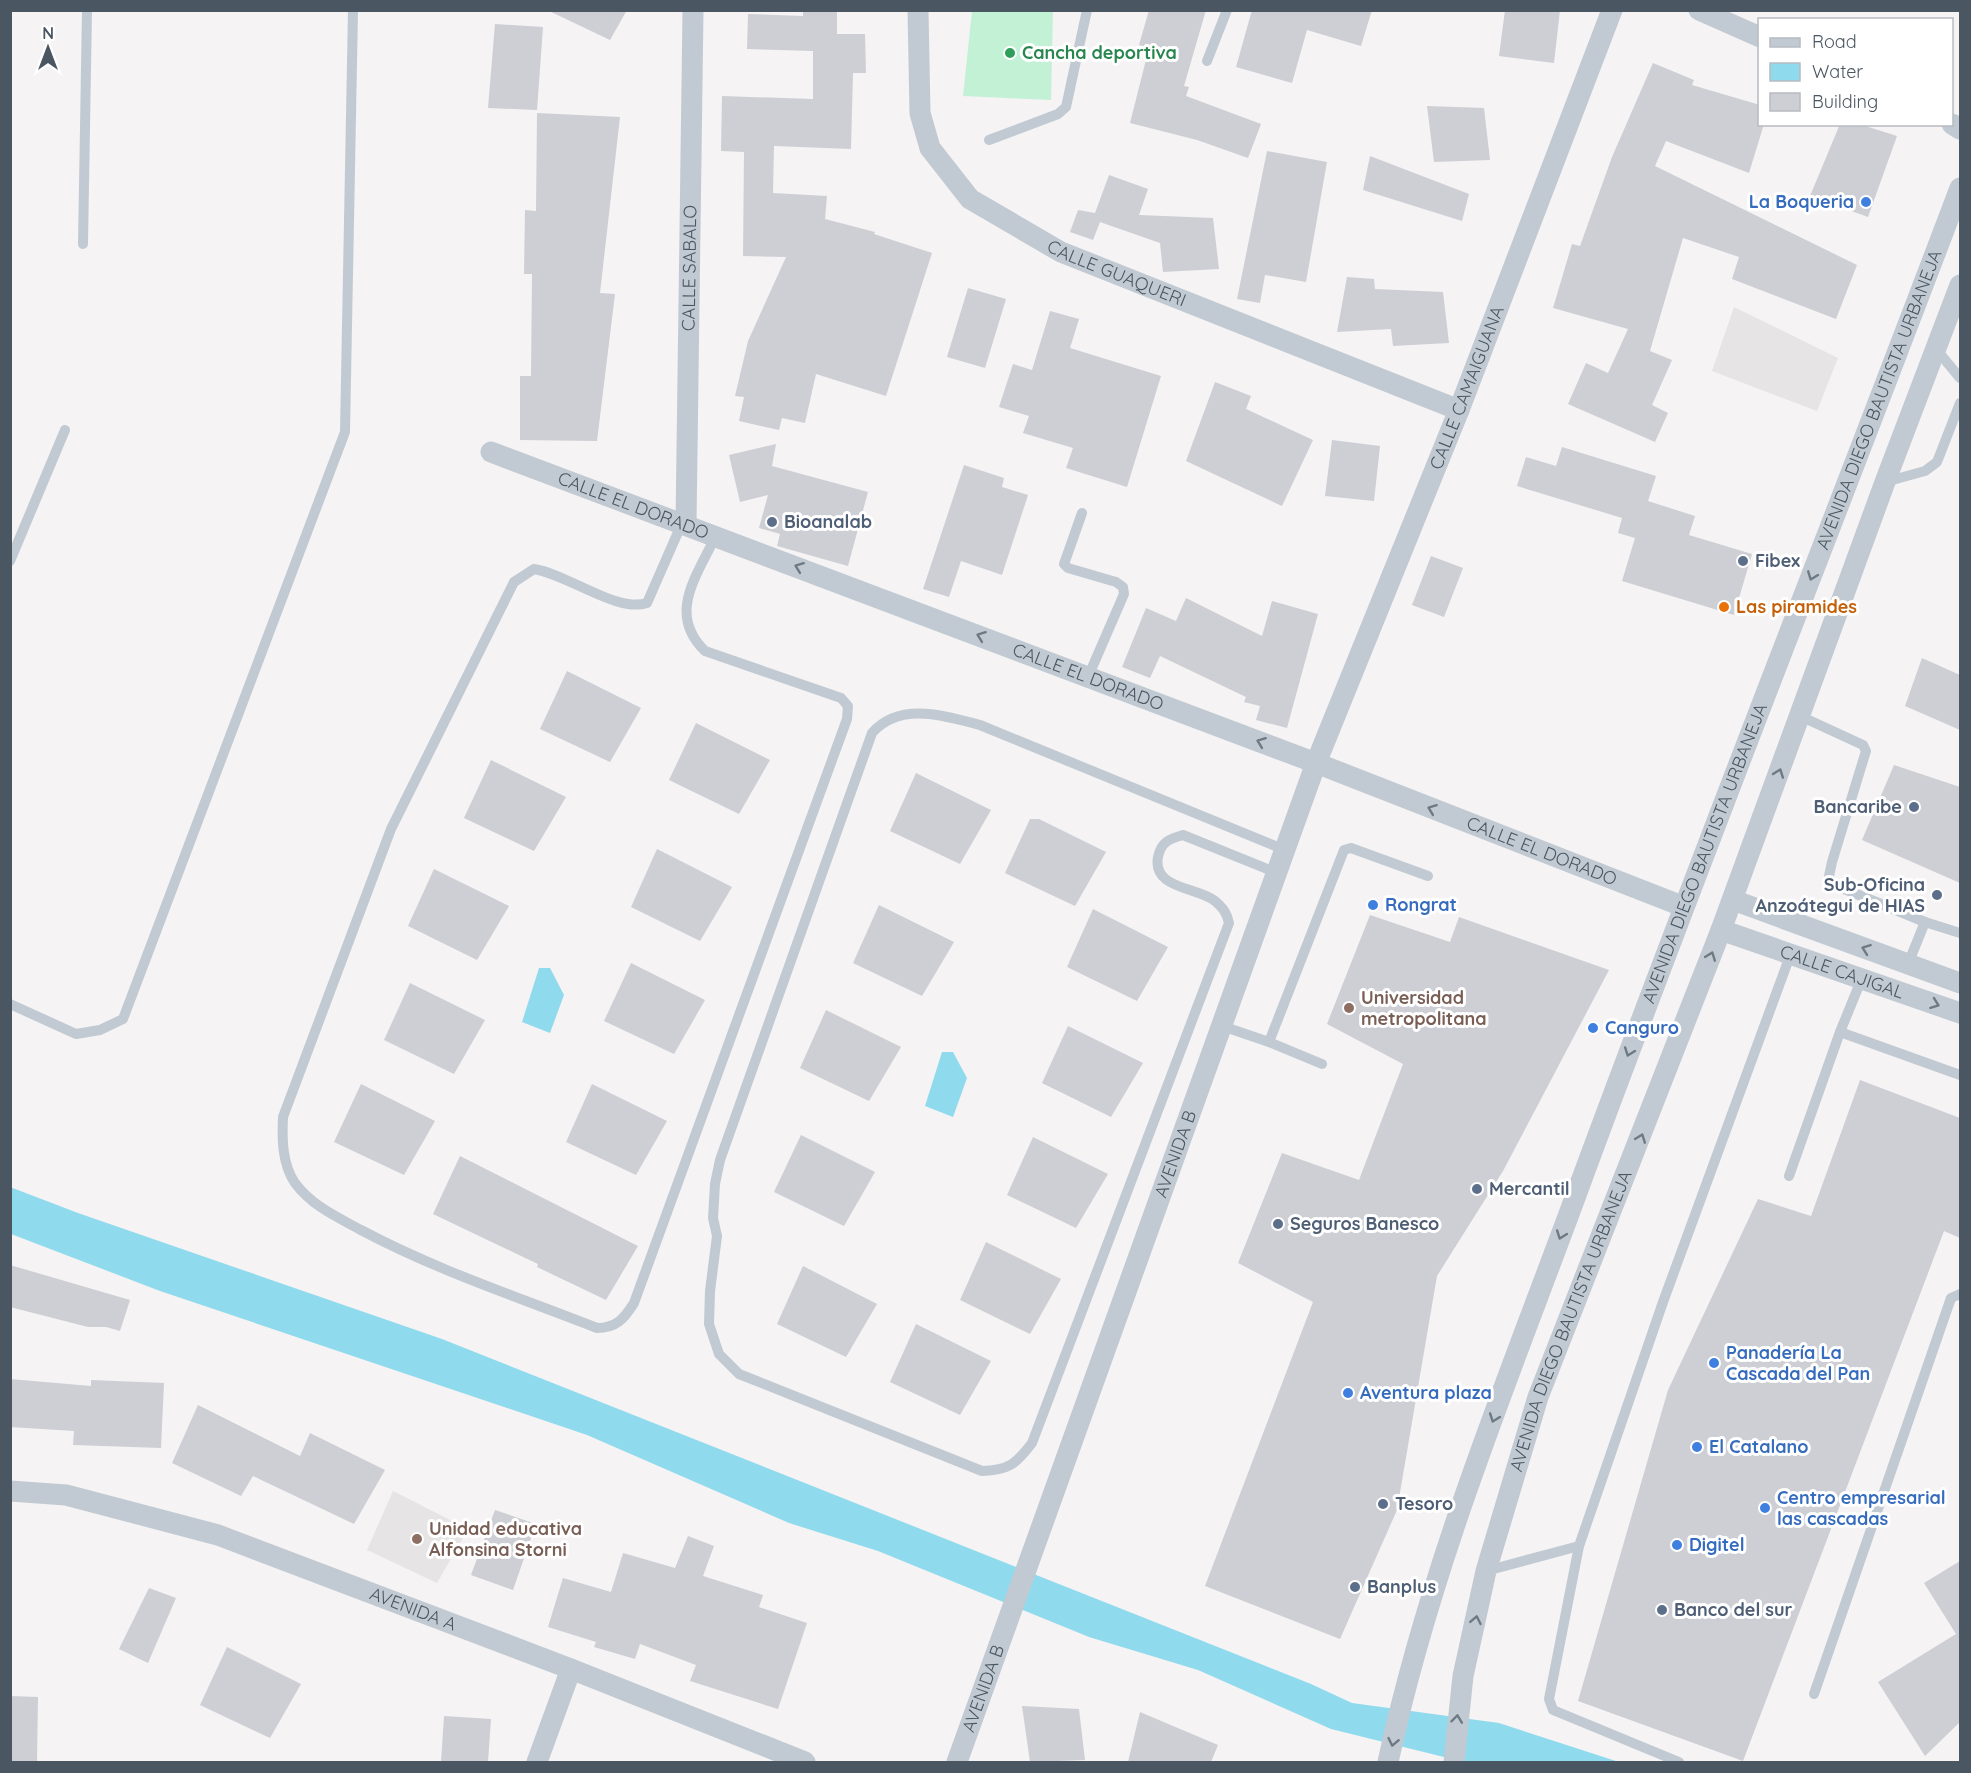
<svg xmlns="http://www.w3.org/2000/svg" width="1971" height="1773" font-family="Quicksand,sans-serif">
	<style>
		.education { fill: #e6e4e5 }
		.pitch { fill: #c3f1d5 }
		.water { fill: #90daee }
		.building { fill: #cdcfd5 }
		.lines { fill: none; stroke-linecap: round; stroke-linejoin: round }
		.service { stroke: #c1cad2; stroke-width: 10 }
		.minor { stroke: #c1cad2; stroke-width: 21 }
		.oneway { stroke: #6e7983 }
		.leisure-dot { fill: #2e9e5b; stroke: #fff; stroke-width: 2 }
		.shop-dot { fill: #3f7fe0; stroke: #fff; stroke-width: 2 }
		.service-dot { fill: #5c6f8a; stroke: #fff; stroke-width: 2 }
		.food-dot { fill: #e8710a; stroke: #fff; stroke-width: 2 }
		.education-dot { fill: #8d6e63; stroke: #fff; stroke-width: 2 }
		.labels { text-anchor: middle; stroke-width: 6; stroke-linejoin: round; paint-order: stroke }
		.leisure-label { font-size: 18px; font-weight: bold; fill: #27864d; stroke: #fff; text-anchor: start }
		.shop-label { font-size: 18px; font-weight: bold; fill: #366cbe; stroke: #fff; text-anchor: start }
		.street-label { font-size: 18px; fill: #4a5661; stroke: #fff }
		.service-label { font-size: 18px; font-weight: bold; fill: #4e5e75; stroke: #fff; text-anchor: start }
		.food-label { font-size: 18px; font-weight: bold; fill: #c56008; stroke: #fff; text-anchor: start }
		.education-label { font-size: 18px; font-weight: bold; fill: #785e54; stroke: #fff; text-anchor: start }
	</style>
	<rect width="100%" height="100%" fill="#f5f3f3"/>
	<g class="education">
		<path d="M 1734,307 L 1838,358 L 1817,411 L 1712,371 Z"/>
		<path d="M 393,1491 L 468,1529 L 437,1583 L 367,1550 Z"/>
	</g>
	<path class="pitch" d="M 972,11 L 1053,11 L 1051,100 L 963,96 Z"/>
	<g class="water">
		<path d="M 539,968 L 550,968 L 564,995 L 550,1033 L 522,1022 Z"/>
		<path d="M 942,1052 L 953,1052 L 967,1078 L 953,1117 L 925,1106 Z"/>
		<path d="M 10,1187 L 78,1213 L 442,1339 L 1311,1684 L 1352,1703 L 1499,1723 L 1619,1762 L 1464,1762 L 1331,1729 L 1198,1670 L 1089,1637 L 878,1551 L 789,1523 L 587,1435 L 160,1291 L 11,1234 Z"/>
	</g>
	<g class="building">
		<path d="M 547,10 L 627,10 L 610,40 Z"/>
		<path d="M 803,10 L 837,10 L 837,34 L 865,34 L 866,73 L 853,73 L 851,149 L 774,146 L 773,193 L 827,196 L 825,219 L 875,232 L 874,234 L 932,253 L 886,396 L 816,374 L 805,423 L 782,418 L 779,430 L 739,421 L 744,397 L 735,396 L 748,341 L 786,257 L 743,256 L 744,152 L 721,151 L 722,96 L 813,99 L 813,51 L 747,49 L 748,14 L 803,16 Z"/>
		<path d="M 1149,10 L 1206,10 L 1184,86 L 1189,87 L 1186,96 L 1261,124 L 1248,158 L 1197,140 L 1130,123 L 1149,48 L 1139,45 Z"/>
		<path d="M 1252,10 L 1372,10 L 1361,46 L 1307,30 L 1292,83 L 1236,67 Z"/>
		<path d="M 1505,10 L 1560,10 L 1554,63 L 1499,56 Z"/>
		<path d="M 495,24 L 543,27 L 537,110 L 488,108 Z"/>
		<path d="M 1653,63 L 1694,80 L 1692,85 L 1760,105 L 1760,124 L 1764,124 L 1749,173 L 1666,141 L 1655,166 L 1857,265 L 1836,319 L 1732,279 L 1739,257 L 1683,238 L 1650,351 L 1672,360 L 1652,405 L 1668,413 L 1655,442 L 1568,404 L 1586,363 L 1608,373 L 1628,329 L 1553,308 L 1572,244 L 1580,246 L 1612,157 Z"/>
		<path d="M 1427,106 L 1484,108 L 1490,160 L 1434,162 Z"/>
		<path d="M 537,113 L 620,117 L 600,293 L 615,294 L 597,441 L 520,440 L 520,376 L 531,376 L 532,274 L 524,274 L 525,210 L 536,211 Z"/>
		<path d="M 1840,124 L 1859,124 L 1897,136 L 1868,217 L 1810,196 Z"/>
		<path d="M 1267,151 L 1327,162 L 1306,282 L 1265,275 L 1260,303 L 1237,299 Z"/>
		<path d="M 1370,156 L 1469,194 L 1462,221 L 1363,190 Z"/>
		<path d="M 1109,175 L 1148,189 L 1139,215 L 1213,218 L 1219,269 L 1163,272 L 1160,243 L 1100,222 L 1093,240 L 1070,232 L 1078,210 L 1095,213 Z"/>
		<path d="M 1347,277 L 1374,279 L 1375,289 L 1443,292 L 1449,343 L 1393,346 L 1391,329 L 1337,332 Z"/>
		<path d="M 968,288 L 1006,299 L 985,368 L 947,357 Z"/>
		<path d="M 1050,311 L 1079,319 L 1070,348 L 1161,376 L 1127,487 L 1066,468 L 1073,448 L 1023,433 L 1029,416 L 999,407 L 1013,364 L 1032,370 Z"/>
		<path d="M 1215,382 L 1251,396 L 1246,409 L 1313,440 L 1282,506 L 1186,461 Z"/>
		<path d="M 1332,440 L 1380,446 L 1374,501 L 1325,496 Z"/>
		<path d="M 776,444 L 772,466 L 868,492 L 848,566 L 777,546 L 780,534 L 759,528 L 768,495 L 740,502 L 729,455 Z"/>
		<path d="M 1562,447 L 1656,476 L 1648,501 L 1695,516 L 1689,535 L 1752,554 L 1734,615 L 1622,581 L 1635,538 L 1618,533 L 1622,518 L 1517,486 L 1526,457 L 1556,466 Z"/>
		<path d="M 964,465 L 1004,478 L 1002,487 L 1028,495 L 1002,575 L 961,561 L 949,597 L 923,589 Z"/>
		<path d="M 1431,556 L 1463,568 L 1444,617 L 1412,605 Z"/>
		<path d="M 1186,598 L 1262,636 L 1272,601 L 1318,614 L 1287,728 L 1256,720 L 1260,706 L 1244,702 L 1246,697 L 1160,656 L 1150,678 L 1122,667 L 1146,608 L 1176,621 Z"/>
		<path d="M 1922,658 L 1960,675 L 1960,730 L 1905,706 Z"/>
		<path d="M 567,671 L 641,708 L 610,762 L 540,729 Z"/>
		<path d="M 696,723 L 770,760 L 739,814 L 669,780 Z"/>
		<path d="M 491,760 L 566,797 L 534,851 L 464,818 Z"/>
		<path d="M 1894,765 L 1960,787 L 1960,883 L 1862,840 Z"/>
		<path d="M 916,773 L 991,810 L 960,864 L 890,831 Z"/>
		<path d="M 1030,819 L 1039,819 L 1106,852 L 1075,906 L 1005,873 Z"/>
		<path d="M 657,849 L 732,887 L 700,941 L 631,907 Z"/>
		<path d="M 434,869 L 509,906 L 477,960 L 408,926 Z"/>
		<path d="M 879,905 L 954,942 L 922,996 L 853,963 Z"/>
		<path d="M 1093,909 L 1168,947 L 1137,1001 L 1067,967 Z"/>
		<path d="M 1370,915 L 1450,942 L 1459,917 L 1609,970 L 1503,1171 L 1437,1276 L 1397,1510 L 1340,1639 L 1205,1586 L 1313,1302 L 1238,1263 L 1282,1153 L 1359,1180 L 1403,1064 L 1327,1024 Z"/>
		<path d="M 631,963 L 705,1000 L 674,1054 L 604,1021 Z"/>
		<path d="M 410,983 L 485,1020 L 454,1074 L 384,1040 Z"/>
		<path d="M 826,1010 L 901,1047 L 869,1101 L 800,1068 Z"/>
		<path d="M 1068,1026 L 1143,1063 L 1111,1117 L 1042,1083 Z"/>
		<path d="M 1860,1080 L 1960,1118 L 1960,1238 L 1944,1231 L 1743,1761 L 1578,1701 L 1668,1390 L 1758,1199 L 1811,1216 Z"/>
		<path d="M 361,1084 L 435,1121 L 404,1175 L 334,1142 Z"/>
		<path d="M 592,1084 L 667,1121 L 636,1175 L 566,1142 Z"/>
		<path d="M 801,1135 L 875,1172 L 844,1226 L 774,1192 Z"/>
		<path d="M 1033,1137 L 1108,1174 L 1076,1228 L 1007,1195 Z"/>
		<path d="M 460,1156 L 638,1246 L 606,1300 L 537,1267 L 538,1264 L 433,1214 Z"/>
		<path d="M 986,1242 L 1061,1279 L 1030,1334 L 960,1300 Z"/>
		<path d="M 10,1265 L 130,1300 L 120,1331 L 106,1327 L 88,1327 L 10,1307 Z"/>
		<path d="M 803,1266 L 877,1304 L 846,1357 L 777,1324 Z"/>
		<path d="M 916,1324 L 991,1361 L 960,1415 L 890,1382 Z"/>
		<path d="M 10,1379 L 91,1386 L 91,1380 L 164,1383 L 161,1448 L 73,1445 L 74,1431 L 10,1427 Z"/>
		<path d="M 198,1405 L 300,1456 L 310,1433 L 385,1470 L 354,1524 L 253,1476 L 241,1496 L 172,1463 Z"/>
		<path d="M 495,1510 L 536,1524 L 513,1590 L 471,1575 Z"/>
		<path d="M 688,1536 L 714,1546 L 703,1576 L 763,1595 L 759,1607 L 807,1623 L 778,1709 L 690,1681 L 696,1665 L 640,1644 L 635,1659 L 594,1647 L 596,1642 L 548,1627 L 563,1578 L 611,1592 L 623,1553 L 675,1568 Z"/>
		<path d="M 1960,1561 L 1960,1722 L 1925,1756 L 1878,1682 L 1956,1634 L 1924,1583 Z"/>
		<path d="M 149,1588 L 176,1598 L 148,1663 L 119,1649 Z"/>
		<path d="M 227,1647 L 301,1684 L 270,1738 L 200,1705 Z"/>
		<path d="M 10,1696 L 38,1697 L 37,1762 L 10,1762 Z"/>
		<path d="M 1022,1706 L 1079,1709 L 1085,1760 L 1030,1762 Z"/>
		<path d="M 1140,1712 L 1218,1745 L 1211,1762 L 1128,1762 Z"/>
		<path d="M 444,1716 L 491,1719 L 488,1762 L 441,1762 Z"/>
	</g>
	<g class="lines">
		<g class="service">
			<path d="M 1207,61 L 1227,10"/>
			<path d="M 989,140 L 1058,114 L 1066,107 L 1087,10"/>
			<path d="M 83,244 L 87,10"/>
			<path d="M 1936,349 L 1960,378"/>
			<path d="M 1885,482 L 1925,471 L 1937,462 L 1960,403"/>
			<path d="M 1082,513 L 1064,564 L 1068,568 L 1116,582 L 1123,587 L 1124,594 L 1088,677"/>
			<path d="M 682,523 L 647,603 C 617,613 567,574 534,569 L 514,582 L 391,829 L 283,1117 C 282,1139 282,1164 295,1183 C 312,1206 337,1217 361,1230 C 436,1270 518,1297 597,1328 C 616,1328 624,1319 634,1303 L 847,719 L 848,706 L 841,698 L 705,651 C 666,613 698,575 716,535"/>
			<path d="M 10,561 L 65,430"/>
			<path d="M 1800,716 L 1863,745 L 1866,751 L 1832,862 L 1829,876 L 1832,884 L 1925,922"/>
			<path d="M 1277,873 L 1183,835 C 1169,839 1161,842 1158,857 C 1152,889 1197,887 1215,901 C 1223,908 1227,913 1229,923 L 1032,1443 C 1016,1464 1009,1470 982,1471 L 739,1374 L 719,1354 L 709,1324 L 710,1291 L 717,1236 L 713,1218 L 715,1184 L 720,1160 L 872,733 C 900,701 945,716 980,725 L 1285,850"/>
			<path d="M 1908,964 L 1925,922 L 1960,933"/>
			<path d="M 10,1004 L 76,1034 L 100,1030 L 123,1019 L 345,432 L 353,10"/>
			<path d="M 1222,1026 L 1269,1042 L 1344,850 L 1351,848 L 1428,876"/>
			<path d="M 1840,1032 L 1960,1075"/>
			<path d="M 1269,1042 L 1322,1064"/>
			<path d="M 1789,1176 L 1840,1032 L 1862,978"/>
			<path d="M 1579,1546 L 1549,1699 L 1553,1710 L 1679,1762"/>
			<path d="M 1486,1571 L 1579,1546 L 1663,1302 L 1791,953"/>
			<path d="M 1814,1694 L 1951,1298 L 1960,1294"/>
		</g>
		<g class="minor">
			<path id="s1" d="M 918,10 L 920,113 L 930,148 L 970,199 L 1061,252 L 1459,410"/>
			<path d="M 1699,10 L 1760,37"/>
			<path d="M 1952,124 L 1960,129"/>
			<path id="s2" d="M 491,452 L 1316,763 L 1682,906"/>
			<path id="s3" d="M 686,524 L 693,10"/>
			<path d="M 1733,900 L 1960,983"/>
			<path id="s4" d="M 1721,930 L 1960,1013"/>
			<path id="s5" d="M 10,1491 L 66,1495 L 218,1535 L 571,1669 L 805,1762"/>
			<path d="M 537,1762 L 571,1669"/>
			<path id="s6" d="M 957,1762 L 1316,763 L 1459,410 L 1612,10"/>
			<path id="s7" d="M 1388,1762 C 1430,1567 1507,1382 1576,1195 C 1700,858 1833,524 1960,188"/>
			<path id="s8" d="M 1454,1762 L 1463,1676 L 1486,1571 L 1538,1397 L 1721,930 L 1885,482 L 1960,285"/>
		</g>
	</g>
	<defs><path id="oneway-chevron" d="M-2-3.5L2.5 0L-2 3.5" fill="none" stroke-width="1.6" stroke-linecap="round" stroke-linejoin="round" transform="scale(1.5)"/></defs>
	<g class="oneway">
		<use href="#oneway-chevron" transform="translate(799 567) rotate(-159)"/>
		<use href="#oneway-chevron" transform="translate(1812 576) rotate(111)"/>
		<use href="#oneway-chevron" transform="translate(981 636) rotate(-159)"/>
		<use href="#oneway-chevron" transform="translate(1261 742) rotate(-159)"/>
		<use href="#oneway-chevron" transform="translate(1779 773) rotate(-70)"/>
		<use href="#oneway-chevron" transform="translate(1432 809) rotate(-159)"/>
		<use href="#oneway-chevron" transform="translate(1866 949) rotate(-160)"/>
		<use href="#oneway-chevron" transform="translate(1711 956) rotate(-69)"/>
		<use href="#oneway-chevron" transform="translate(1935 1004) rotate(20)"/>
		<use href="#oneway-chevron" transform="translate(1629 1052) rotate(110)"/>
		<use href="#oneway-chevron" transform="translate(1641 1138) rotate(-69)"/>
		<use href="#oneway-chevron" transform="translate(1561 1235) rotate(110)"/>
		<use href="#oneway-chevron" transform="translate(1494 1418) rotate(110)"/>
		<use href="#oneway-chevron" transform="translate(1476 1620) rotate(-79)"/>
		<use href="#oneway-chevron" transform="translate(1457 1719) rotate(-83)"/>
		<use href="#oneway-chevron" transform="translate(1393 1742) rotate(102)"/>
	</g>
	<circle class="leisure-dot" cx="1010" cy="53" r="6"/>
	<g class="shop-dot">
		<circle cx="1866" cy="202" r="6"/>
		<circle cx="1373" cy="905" r="6"/>
		<circle cx="1593" cy="1028" r="6"/>
		<circle cx="1714" cy="1363" r="6"/>
		<circle cx="1348" cy="1393" r="6"/>
		<circle cx="1697" cy="1447" r="6"/>
		<circle cx="1765" cy="1508" r="6"/>
		<circle cx="1677" cy="1545" r="6"/>
	</g>
	<g class="service-dot">
		<circle cx="772" cy="522" r="6"/>
		<circle cx="1743" cy="561" r="6"/>
		<circle cx="1914" cy="807" r="6"/>
		<circle cx="1937" cy="895" r="6"/>
		<circle cx="1477" cy="1189" r="6"/>
		<circle cx="1278" cy="1224" r="6"/>
		<circle cx="1383" cy="1504" r="6"/>
		<circle cx="1355" cy="1587" r="6"/>
		<circle cx="1662" cy="1610" r="6"/>
	</g>
	<circle class="food-dot" cx="1724" cy="607" r="6"/>
	<g class="education-dot">
		<circle cx="1349" cy="1008" r="6"/>
		<circle cx="417" cy="1539" r="6"/>
	</g>
	<g class="labels">
		<g class="leisure-label">
			<text x="1022" y="59">Cancha deportiva</text>
		</g>
		<g class="shop-label">
			<text x="1854" y="208" text-anchor="end">La Boqueria</text>
			<text x="1385" y="911">Rongrat</text>
			<text x="1605" y="1034">Canguro</text>
			<text x="1726" y="1359">Panadería La<tspan x="1726" dy="21">Cascada del Pan</tspan></text>
			<text x="1360" y="1399">Aventura plaza</text>
			<text x="1709" y="1453">El Catalano</text>
			<text x="1777" y="1504">Centro empresarial<tspan x="1777" dy="21">las cascadas</tspan></text>
			<text x="1689" y="1551">Digitel</text>
		</g>
		<g class="street-label">
			<text dy="6" stroke="none"><textPath href="#s3" startOffset="256">CALLE SABALO</textPath></text>
			<text dy="6" stroke="none"><textPath href="#s1" startOffset="369">CALLE GUAQUERI</textPath></text>
			<text dy="6" stroke="none"><textPath href="#s6" startOffset="1466">CALLE CAMAIGUANA</textPath></text>
			<text dy="6" stroke="none"><textPath href="#s7" startOffset="1449">AVENIDA DIEGO BAUTISTA URBANEJA</textPath></text>
			<text dy="6" stroke="none"><textPath href="#s2" startOffset="152">CALLE EL DORADO</textPath></text>
			<text dy="6" stroke="none"><textPath href="#s2" startOffset="638">CALLE EL DORADO</textPath></text>
			<text dy="6" stroke="none"><textPath href="#s2" startOffset="1124">CALLE EL DORADO</textPath></text>
			<text dy="6" stroke="none"><textPath href="#s7" startOffset="963">AVENIDA DIEGO BAUTISTA URBANEJA</textPath></text>
			<text dy="6" stroke="none"><textPath href="#s4" startOffset="128">CALLE CAJIGAL</textPath></text>
			<text dy="6" stroke="none"><textPath href="#s6" startOffset="646">AVENIDA B</textPath></text>
			<text dy="6" stroke="none"><textPath href="#s8" startOffset="458">AVENIDA DIEGO BAUTISTA URBANEJA</textPath></text>
			<text dy="6" stroke="none"><textPath href="#s5" startOffset="422">AVENIDA A</textPath></text>
			<text dy="6" stroke="none"><textPath href="#s6" startOffset="78">AVENIDA B</textPath></text>
		</g>
		<g class="service-label">
			<text x="784" y="528">Bioanalab</text>
			<text x="1755" y="567">Fibex</text>
			<text x="1902" y="813" text-anchor="end">Bancaribe</text>
			<text x="1925" y="891" text-anchor="end">Sub-Oficina<tspan x="1925" dy="21">Anzoátegui de HIAS</tspan></text>
			<text x="1489" y="1195">Mercantil</text>
			<text x="1290" y="1230">Seguros Banesco</text>
			<text x="1395" y="1510">Tesoro</text>
			<text x="1367" y="1593">Banplus</text>
			<text x="1674" y="1616">Banco del sur</text>
		</g>
		<g class="food-label">
			<text x="1736" y="613">Las piramides</text>
		</g>
		<g class="education-label">
			<text x="1361" y="1004">Universidad<tspan x="1361" dy="21">metropolitana</tspan></text>
			<text x="429" y="1535">Unidad educativa<tspan x="429" dy="21">Alfonsina Storni</tspan></text>
		</g>
	</g>
	<rect width="1971" height="1773" fill="none" stroke="#4a5661" stroke-width="24"/>
	<rect x="1758" y="18" width="195" height="108" fill="#ffffff" stroke="#b7bbc0" stroke-width="1.5"/>
	<rect x="1770" y="38" width="30" height="9" fill="#c1cad2" stroke="#b7bbc0" stroke-width="1.5"/>
	<text x="1812" y="48" font-size="18" fill="#4a5661">Road</text>
	<rect x="1770" y="63" width="30" height="18" fill="#90daee" stroke="#b7bbc0" stroke-width="1.5"/>
	<text x="1812" y="78" font-size="18" fill="#4a5661">Water</text>
	<rect x="1770" y="93" width="30" height="18" fill="#cdcfd5" stroke="#b7bbc0" stroke-width="1.5"/>
	<text x="1812" y="108" font-size="18" fill="#4a5661">Building</text>
	<g transform="translate(48 48)" stroke="#ffffff" stroke-width="4.5" paint-order="stroke">
	<path d="M0-4.5L10 22L0 15L-10 22Z" fill="#4a5661"/>
	<text y="-9" font-size="16" font-weight="bold" text-anchor="middle" fill="#4a5661">N</text>
	</g>
</svg>
